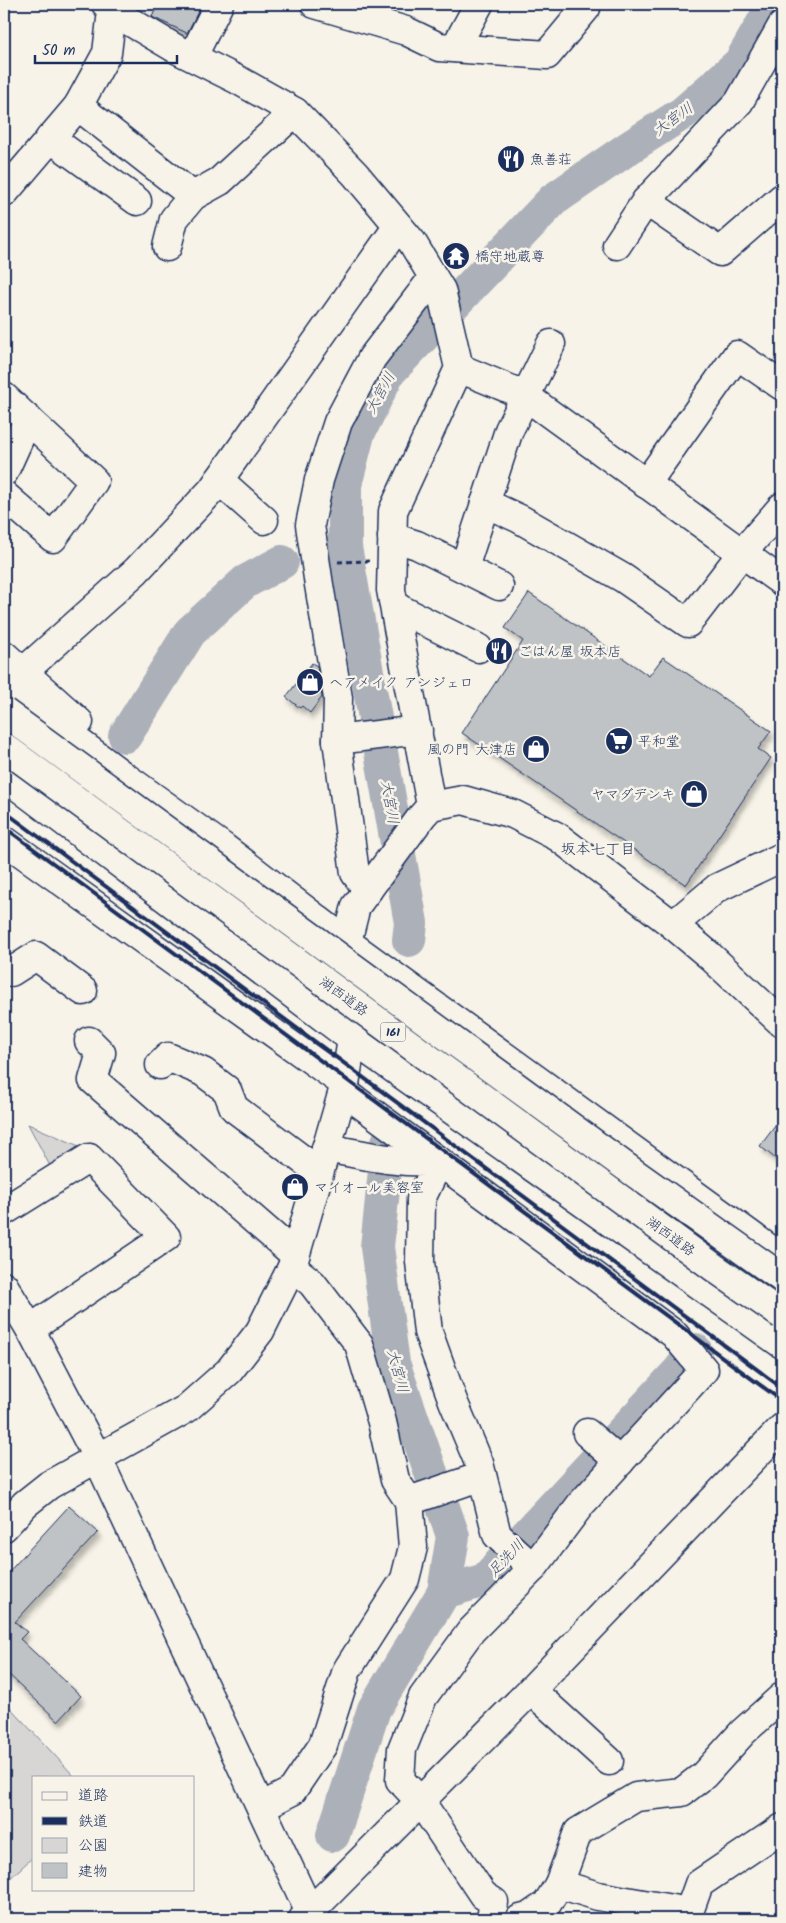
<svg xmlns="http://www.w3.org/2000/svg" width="786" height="1923" font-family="Kalam,'Klee One',sans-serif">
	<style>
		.built { fill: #e6e5de }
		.green { fill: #d7d6d4; stroke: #798299 }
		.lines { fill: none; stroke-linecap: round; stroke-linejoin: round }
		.stream { stroke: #727c95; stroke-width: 5.5 }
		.river { stroke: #acb0b9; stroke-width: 34 }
		.building { fill: #c0c3c5; stroke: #1b2f5e; filter: url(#shadow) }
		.minor-casing { stroke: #1b2f5e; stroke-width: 31 }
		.path { stroke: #1b2f5e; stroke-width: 3; stroke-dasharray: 5 4; stroke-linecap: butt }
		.minor { stroke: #f7f3e8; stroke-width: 28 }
		.rail { stroke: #1b2f5e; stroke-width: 4 }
		.highway-bridge-casing { stroke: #1b2f5e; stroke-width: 31; stroke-linecap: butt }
		.highway-bridge { stroke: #f7f3e8; stroke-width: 28 }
		.labels { text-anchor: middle; stroke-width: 5; stroke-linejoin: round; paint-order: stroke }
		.shield { fill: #f7f3e8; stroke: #5d6a87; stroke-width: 1 }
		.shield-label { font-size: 12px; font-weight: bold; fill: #1b2f5e }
		.poi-label { font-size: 14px; fill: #1b2f5e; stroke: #f7f3e8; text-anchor: start }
		.street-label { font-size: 14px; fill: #1b2f5e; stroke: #f7f3e8 }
		.water-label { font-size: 15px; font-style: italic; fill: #465679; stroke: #f7f3e8 }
		.neighbourhood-label { font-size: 15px; fill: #1b2f5e; stroke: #f7f3e8 }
	</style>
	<defs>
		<filter id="shadow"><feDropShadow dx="3" dy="5.5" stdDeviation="2.5" flood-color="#0004"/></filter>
	</defs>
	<rect width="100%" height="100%" fill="#f7f3e8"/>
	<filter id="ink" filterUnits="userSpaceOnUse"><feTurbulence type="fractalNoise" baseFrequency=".02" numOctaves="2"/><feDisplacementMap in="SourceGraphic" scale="10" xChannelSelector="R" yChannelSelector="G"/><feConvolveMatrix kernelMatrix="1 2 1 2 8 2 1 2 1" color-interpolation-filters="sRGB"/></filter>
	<g filter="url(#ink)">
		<path class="built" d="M 122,4 L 210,4 L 193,44 Z"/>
		<g class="green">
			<path d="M 28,1124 L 79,1146 L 50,1166 Z"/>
			<path d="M 4,1701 L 75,1777 L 34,1777 L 34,1856 L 4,1884 Z"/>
		</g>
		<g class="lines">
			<path class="stream" d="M 447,1919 L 476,1915"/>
			<g class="river">
				<path d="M 125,736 L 190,632 L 245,582 L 282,562"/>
				<path d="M 409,940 L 411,923 L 345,547 L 345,485 L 358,434 L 388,373 L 553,200 L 630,147 L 683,113 L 740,63 L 766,18 L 770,4"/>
				<path d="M 388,1142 L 377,1247 L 393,1363 L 453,1536 L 444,1592"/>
				<path d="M 333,1835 L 374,1709 L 444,1592 L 485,1580 L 680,1370 L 695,1350"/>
			</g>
		</g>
		<g class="building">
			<path d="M 158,4 L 202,4 L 187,33 L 152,17 Z"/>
			<path d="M 529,593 L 649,676 L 663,657 L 771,731 L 758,749 L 771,758 L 686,885 L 462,733 L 523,641 L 505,628 Z"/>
			<path d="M 312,663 L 317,666 L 322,697 L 310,713 L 302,706 L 300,708 L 286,697 Z"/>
			<path d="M 782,1117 L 782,1164 L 760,1146 Z"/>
			<path d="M 69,1506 L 98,1532 L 15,1622 L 27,1632 L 20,1639 L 81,1696 L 58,1721 L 4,1670 L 4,1577 Z"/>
		</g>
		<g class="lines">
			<g class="minor-casing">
				<g id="minor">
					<path d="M 106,4 L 112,11 L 178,50 L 238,80 L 295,112 L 355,174 L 412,242 L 441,290 L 459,368 L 393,511 L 391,590 L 431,806"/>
					<path d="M 315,4 L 406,31 L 439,47 L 547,55 L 586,8"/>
					<path d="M 455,48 L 479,4"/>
					<path d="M 193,56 L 219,4"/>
					<path d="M 78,106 L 193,196"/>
					<path d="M 50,138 L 137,201"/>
					<path d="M 4,193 L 78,106 L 107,53 L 112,11"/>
					<path d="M 646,201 L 720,252 L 782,198"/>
					<path d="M 617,245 L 646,201 L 739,102 L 782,26"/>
					<path d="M 167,247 L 174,219 L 193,196 L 220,181 L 295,112"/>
					<path d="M 459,368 L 524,395 L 782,582"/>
					<path d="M 4,397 L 94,481 L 53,538 L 4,495"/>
					<path d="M 4,472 L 28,419"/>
					<path d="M 219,480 L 264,520"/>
					<path d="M 646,484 L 737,355 L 782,386"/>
					<path d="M 485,503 L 520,519 L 623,578 L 688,623 L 742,553 L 782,507"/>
					<path d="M 392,537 L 417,545 L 499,586"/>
					<path d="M 464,568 L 509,430 L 551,344"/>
					<path d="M 396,607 L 478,648"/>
					<path d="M 4,655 L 79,722"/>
					<path d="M 23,672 L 136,571 L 212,490 L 398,226"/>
					<path d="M 4,686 L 121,774 L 223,847 L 347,942 L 782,1258"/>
					<path d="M 337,740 L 418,730"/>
					<path d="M 4,776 L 352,1039 L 782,1344"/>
					<path d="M 4,840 L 345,1084"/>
					<path d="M 368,890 L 355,873 L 337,740 L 338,698 L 319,585 L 310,525 L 319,480 L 338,422 L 372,358 L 433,278"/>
					<path d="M 673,925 L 717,888 L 782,857"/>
					<path d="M 11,972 L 36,956 L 83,991"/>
					<path d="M 89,1041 L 101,1053 L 93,1080 L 295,1255"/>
					<path d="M 160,1065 L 168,1057 L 203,1072 L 227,1090 L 234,1108 L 319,1172"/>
					<path d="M 343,1091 L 674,1334 L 704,1370 L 581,1504 L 533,1568 L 471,1631 L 423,1697 L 402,1749 L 400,1780 L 421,1802 L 483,1895 L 494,1902 L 491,1919"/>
					<path d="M 326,1148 C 363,1155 401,1164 439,1161 L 421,1199 L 420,1262 L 428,1332 L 453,1401 L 479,1463 L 497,1535 L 533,1568"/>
					<path d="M 4,1211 L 89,1158 L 166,1237 L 30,1329"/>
					<path d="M 4,1286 L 30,1329 L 97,1457 L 313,1919"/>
					<path d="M 587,1433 L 620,1462"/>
					<path d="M 409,1501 L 482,1476"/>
					<path d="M 4,1527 L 25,1504 L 49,1485 L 186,1409 L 229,1371 L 260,1331 L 292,1267 L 345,1084 L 352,1039 L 347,942 L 356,906 L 422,816 L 431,806 L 463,800 L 513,814 L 558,837 L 673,925 L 710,956 L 782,1023"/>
					<path d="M 531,1690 L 609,1761"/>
					<path d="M 261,1807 L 292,1791 L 323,1745 L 347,1670 L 405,1579 L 413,1547 L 409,1501 L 395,1480 L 382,1422 L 359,1344 L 312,1283 L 292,1267"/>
					<path d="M 559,1884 L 598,1896 L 689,1912 L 688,1919"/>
					<path d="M 689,1912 L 699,1884 L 782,1828"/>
					<path d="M 303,1919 L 531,1690 L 782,1428"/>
					<path d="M 520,1919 L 528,1917 L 547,1904 L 559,1884 L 578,1832 L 636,1797 L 682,1792 L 704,1775 L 743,1732 L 782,1697"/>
				</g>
			</g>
			<path class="path" d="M 338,562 L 369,561"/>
			<use href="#minor" class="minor"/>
			<g class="rail">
				<path d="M 4,811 L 782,1388"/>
				<path d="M 4,827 L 782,1401"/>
			</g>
			<g class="highway-bridge-casing">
				<g id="highway-bridge">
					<path d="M 4,712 L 626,1167 L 782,1278"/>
					<path d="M 4,747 L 716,1269 L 782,1315"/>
				</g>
			</g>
			<use href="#highway-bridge" class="highway-bridge"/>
		</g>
	</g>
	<defs>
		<g id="restaurant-disc" transform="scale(1.4375)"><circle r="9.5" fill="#1b2f5e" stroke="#f7f3e8"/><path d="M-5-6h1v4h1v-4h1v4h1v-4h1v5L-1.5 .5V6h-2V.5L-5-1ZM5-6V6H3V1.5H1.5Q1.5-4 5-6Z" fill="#fff"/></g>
		<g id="temple-disc" transform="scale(1.4375)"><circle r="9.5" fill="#1b2f5e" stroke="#f7f3e8"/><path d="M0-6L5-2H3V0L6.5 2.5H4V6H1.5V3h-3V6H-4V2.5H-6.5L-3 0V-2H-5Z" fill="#fff"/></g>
		<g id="shop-disc" transform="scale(1.4375)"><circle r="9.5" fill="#1b2f5e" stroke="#f7f3e8"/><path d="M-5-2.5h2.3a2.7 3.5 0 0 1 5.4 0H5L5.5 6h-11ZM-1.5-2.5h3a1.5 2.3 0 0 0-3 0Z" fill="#fff"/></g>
		<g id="supermarket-disc" transform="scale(1.4375)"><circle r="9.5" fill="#1b2f5e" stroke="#f7f3e8"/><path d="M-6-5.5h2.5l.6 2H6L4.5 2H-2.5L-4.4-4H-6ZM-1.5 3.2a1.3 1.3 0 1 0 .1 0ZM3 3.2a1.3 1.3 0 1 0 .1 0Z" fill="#fff"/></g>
	</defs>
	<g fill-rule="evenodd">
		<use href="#restaurant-disc" x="511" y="159"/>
		<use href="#temple-disc" x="456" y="256"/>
		<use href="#restaurant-disc" x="499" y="651"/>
		<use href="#shop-disc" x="310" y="682"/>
		<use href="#supermarket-disc" x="619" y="741"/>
		<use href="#shop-disc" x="536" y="749"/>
		<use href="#shop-disc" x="694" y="794"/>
		<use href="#shop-disc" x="295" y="1187"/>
	</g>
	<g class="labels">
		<rect class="shield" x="380.5" y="1022.5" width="25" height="19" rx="4"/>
		<g class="shield-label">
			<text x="393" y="1036">161</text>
		</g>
		<g class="poi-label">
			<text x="530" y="164">魚善荘</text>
			<text x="475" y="261">橋守地蔵尊</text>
			<text x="518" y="656">ごはん屋 坂本店</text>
			<text x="329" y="687">ヘアメイク アンジェロ</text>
			<text x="638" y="746">平和堂</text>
			<text x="517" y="754" text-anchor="end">風の門 大津店</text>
			<text x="675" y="799" text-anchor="end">ヤマダデンキ</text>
			<text x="314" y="1192">マイオール美容室</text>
		</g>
		<g class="street-label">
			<text transform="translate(344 996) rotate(36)" y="5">湖西道路</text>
			<text transform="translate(671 1236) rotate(36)" y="5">湖西道路</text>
		</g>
		<g class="water-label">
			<text transform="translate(673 119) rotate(-36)" y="5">大宮川</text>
			<text transform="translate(380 393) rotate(-61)" y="5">大宮川</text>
			<text transform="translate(390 802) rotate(80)" y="5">大宮川</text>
			<text transform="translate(398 1371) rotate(75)" y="5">大宮川</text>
			<text transform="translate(506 1558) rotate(-47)" y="5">足洗川</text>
		</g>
		<g class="neighbourhood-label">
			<text x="598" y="854">坂本七丁目</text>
		</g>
	</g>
	<rect width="786" height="1923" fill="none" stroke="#f7f3e8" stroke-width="20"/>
	<rect x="10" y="10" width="766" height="1903" fill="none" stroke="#1b2f5e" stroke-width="2" filter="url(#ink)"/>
	<rect x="32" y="1776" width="162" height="115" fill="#f7f3e8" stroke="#9fa5b1"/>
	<rect x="42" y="1792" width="25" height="8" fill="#f7f3e8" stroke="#9fa5b1"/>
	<text x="78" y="1800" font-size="15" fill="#1b2f5e">道路</text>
	<rect x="42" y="1817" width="25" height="8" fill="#1b2f5e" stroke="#9fa5b1"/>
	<text x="78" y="1826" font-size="15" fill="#1b2f5e">鉄道</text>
	<rect x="42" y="1838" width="25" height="15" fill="#d7d6d4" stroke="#9fa5b1"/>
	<text x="78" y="1850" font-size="15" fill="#1b2f5e">公園</text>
	<rect x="42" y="1863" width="25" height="15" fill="#c0c3c5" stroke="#9fa5b1"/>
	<text x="78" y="1876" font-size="15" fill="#1b2f5e">建物</text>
	<path d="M35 55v8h142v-8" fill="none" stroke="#1b2f5e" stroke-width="2.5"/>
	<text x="42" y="55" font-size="15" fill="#1b2f5e" stroke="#f7f3e8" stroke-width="4" paint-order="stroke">50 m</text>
</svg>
